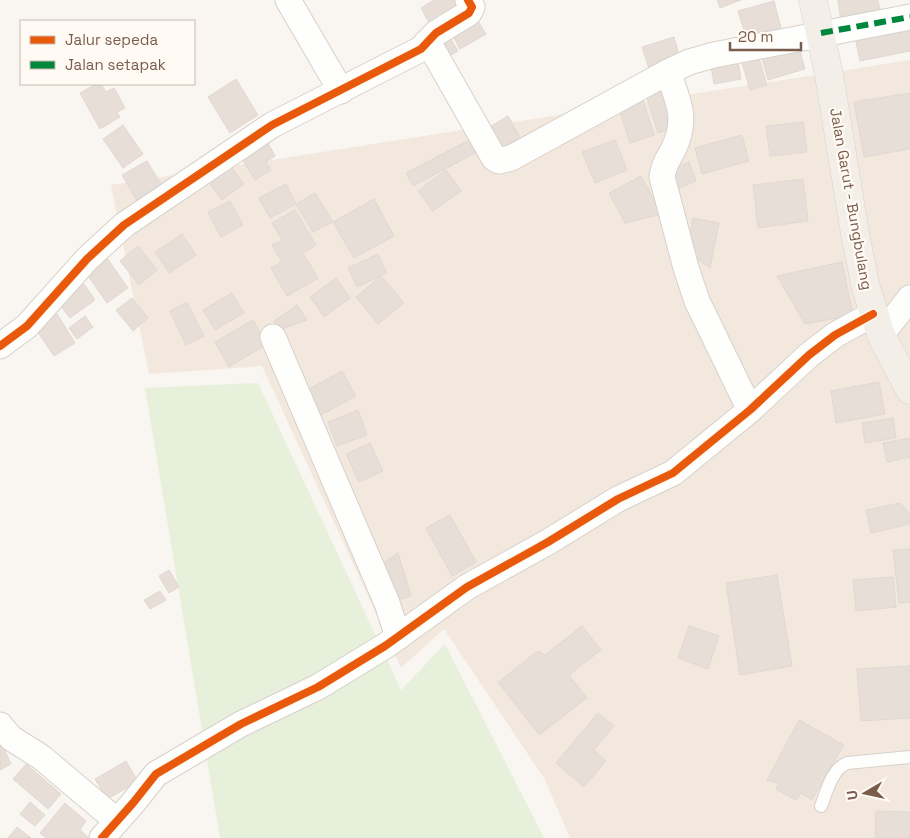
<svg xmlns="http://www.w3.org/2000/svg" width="910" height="838" font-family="'Space Grotesk',sans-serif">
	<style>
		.residential { fill: #f2e8de }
		.green { fill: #e7f0db }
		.building { fill: #e6ded7; stroke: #e2d8d2 }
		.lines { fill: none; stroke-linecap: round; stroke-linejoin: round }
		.lane-casing { stroke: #d7d1cb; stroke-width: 14 }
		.street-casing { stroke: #d7d1cb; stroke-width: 27 }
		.primary-casing { stroke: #dad1cc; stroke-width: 29 }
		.lane { stroke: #fefefd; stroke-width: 12 }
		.street { stroke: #fefefd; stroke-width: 25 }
		.primary { stroke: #f3eee8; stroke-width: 28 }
		.quiet { stroke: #00873e; stroke-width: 6; stroke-dasharray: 12 6; stroke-linecap: butt }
		.cycleway-casing { stroke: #fffaf3; stroke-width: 11 }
		.cycleway { stroke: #e8590c; stroke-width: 8 }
		.labels { text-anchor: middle; stroke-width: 4.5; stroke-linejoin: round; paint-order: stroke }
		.street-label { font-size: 15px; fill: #7a5c4d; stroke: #fffaf3 }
	</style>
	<rect width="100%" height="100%" fill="#f9f5f0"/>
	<path class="residential" d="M 910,60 L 910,838 L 570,838 L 544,778 L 444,629 L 401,668 L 262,366 L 149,374 L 111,185 Z"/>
	<path class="green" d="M 258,383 L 401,690 L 445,644 L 544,838 L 220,838 L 145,388 Z"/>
	<g class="building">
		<path d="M 434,0 L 460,0 L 465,8 L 432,28 L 421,8 Z"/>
		<path d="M 717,0 L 741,0 L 720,8 Z"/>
		<path d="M 838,0 L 878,0 L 881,16 L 841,23 Z"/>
		<path d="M 774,1 L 781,28 L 746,37 L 738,11 Z"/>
		<path d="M 475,16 L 486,34 L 460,49 L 450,31 Z"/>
		<path d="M 910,20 L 910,51 L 860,61 L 854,32 Z"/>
		<path d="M 448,34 L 458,51 L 445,59 L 435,42 Z"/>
		<path d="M 674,37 L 680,59 L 649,69 L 642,47 Z"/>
		<path d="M 798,44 L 805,69 L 768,80 L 759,47 Z"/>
		<path d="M 756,48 L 767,85 L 750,90 L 739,53 Z"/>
		<path d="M 738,61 L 741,79 L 714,84 L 711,66 Z"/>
		<path d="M 236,79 L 258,115 L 230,133 L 208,97 Z"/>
		<path d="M 96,84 L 101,84 L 106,92 L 114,88 L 125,108 L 117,112 L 120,117 L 100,129 L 80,93 Z"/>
		<path d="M 666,88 L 678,126 L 658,133 L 646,94 Z"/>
		<path d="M 910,93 L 910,149 L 864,157 L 854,102 Z"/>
		<path d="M 642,97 L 654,135 L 630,143 L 618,105 Z"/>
		<path d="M 508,116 L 523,142 L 502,154 L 488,128 Z"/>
		<path d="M 803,122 L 807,152 L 770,156 L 766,126 Z"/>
		<path d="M 123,125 L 143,154 L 123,168 L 103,139 Z"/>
		<path d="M 742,135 L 749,161 L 702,174 L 695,148 Z"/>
		<path d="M 266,139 L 275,156 L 266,162 L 271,170 L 255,180 L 240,156 Z"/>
		<path d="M 471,139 L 477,152 L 413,186 L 406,173 Z"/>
		<path d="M 615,140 L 627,170 L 595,183 L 582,152 Z"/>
		<path d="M 147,161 L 167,194 L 142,209 L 122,175 Z"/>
		<path d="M 689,162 L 696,181 L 675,190 L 668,171 Z"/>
		<path d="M 229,164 L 244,184 L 222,200 L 207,179 Z"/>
		<path d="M 446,170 L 461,191 L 433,211 L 418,191 Z"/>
		<path d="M 641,176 L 662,214 L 625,223 L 609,193 Z"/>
		<path d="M 803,179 L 808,221 L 758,228 L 753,185 Z"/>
		<path d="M 286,184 L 296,204 L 270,218 L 259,198 Z"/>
		<path d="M 315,193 L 333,222 L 313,232 L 296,204 Z"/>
		<path d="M 374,199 L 394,236 L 354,258 L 333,222 Z"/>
		<path d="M 230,201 L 243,225 L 221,237 L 208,212 Z"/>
		<path d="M 295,210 L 316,245 L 303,253 L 318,278 L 287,296 L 271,268 L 282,262 L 272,245 L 282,240 L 272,223 Z"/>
		<path d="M 693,218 L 719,223 L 710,268 L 687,252 Z"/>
		<path d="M 182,234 L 196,255 L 169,273 L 155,252 Z"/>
		<path d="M 138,246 L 157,270 L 139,285 L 120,261 Z"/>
		<path d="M 378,254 L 387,273 L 357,287 L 348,268 Z"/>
		<path d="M 107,258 L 128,288 L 107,303 L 86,273 Z"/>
		<path d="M 842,262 L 853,315 L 805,324 L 777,276 Z"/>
		<path d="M 381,276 L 404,303 L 378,324 L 356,297 Z"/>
		<path d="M 336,278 L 350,298 L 324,317 L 310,297 Z"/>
		<path d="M 84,284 L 95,300 L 70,318 L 59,303 Z"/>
		<path d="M 232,293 L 244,313 L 215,330 L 203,310 Z"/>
		<path d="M 132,298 L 148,318 L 133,331 L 116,310 Z"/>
		<path d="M 187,302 L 204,336 L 186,345 L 170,311 Z"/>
		<path d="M 297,305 L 307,320 L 279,330 L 274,321 Z"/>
		<path d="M 57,314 L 75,343 L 54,356 L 35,328 Z"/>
		<path d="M 85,316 L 93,327 L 77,339 L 69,328 Z"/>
		<path d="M 253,320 L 267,344 L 229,367 L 215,342 Z"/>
		<path d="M 342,371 L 356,396 L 321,415 L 307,390 Z"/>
		<path d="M 879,382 L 885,414 L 836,423 L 831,391 Z"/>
		<path d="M 358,410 L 367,435 L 337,446 L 328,422 Z"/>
		<path d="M 893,418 L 896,438 L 865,443 L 862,423 Z"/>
		<path d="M 910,438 L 910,457 L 887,462 L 883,443 Z"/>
		<path d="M 370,443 L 383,471 L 359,482 L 346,454 Z"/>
		<path d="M 900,503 L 910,514 L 910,524 L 871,533 L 866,510 Z"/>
		<path d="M 450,515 L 476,562 L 452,576 L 426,528 Z"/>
		<path d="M 910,549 L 910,602 L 899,603 L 893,550 Z"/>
		<path d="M 398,553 L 411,596 L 387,603 L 377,567 Z"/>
		<path d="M 169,570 L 179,587 L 169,593 L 159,576 Z"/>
		<path d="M 777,575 L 792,666 L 740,675 L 726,583 Z"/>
		<path d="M 893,577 L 896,607 L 856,611 L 853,580 Z"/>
		<path d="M 160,591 L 166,600 L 150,609 L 144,600 Z"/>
		<path d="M 582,626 L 601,650 L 569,675 L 587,698 L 539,735 L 498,682 L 538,651 L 545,655 Z"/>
		<path d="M 689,626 L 719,636 L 708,669 L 678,658 Z"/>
		<path d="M 910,666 L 910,718 L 861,721 L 857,669 Z"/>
		<path d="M 598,713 L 614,726 L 594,750 L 606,761 L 584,787 L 556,763 Z"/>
		<path d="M 799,720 L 844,745 L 812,800 L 801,793 L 796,800 L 776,789 L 779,784 L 767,780 Z"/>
		<path d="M 2,744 L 11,764 L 0,770 L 0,745 Z"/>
		<path d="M 126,761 L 138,782 L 107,799 L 95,779 Z"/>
		<path d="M 26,764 L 61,794 L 48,809 L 13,779 Z"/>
		<path d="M 30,802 L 45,815 L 35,826 L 20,814 Z"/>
		<path d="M 65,803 L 86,821 L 80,830 L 89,838 L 46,838 L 40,833 Z"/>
		<path d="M 876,811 L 910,812 L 910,838 L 875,838 Z"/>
		<path d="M 17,827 L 31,838 L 8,838 Z"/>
	</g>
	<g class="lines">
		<g class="lane-casing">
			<path id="lane" d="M 821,806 C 827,791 832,769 847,763 L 910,757"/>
		</g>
		<g class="street-casing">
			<g id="street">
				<path d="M 288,0 L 341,91"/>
				<path d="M 426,43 L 431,47 L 494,158 L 499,161 L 511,158 L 668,72 L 689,62 L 714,55 L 910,17"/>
				<path d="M 668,72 C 678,101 688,118 674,148 C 668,160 664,163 662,177 L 686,268 L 697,301 L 750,410"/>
				<path d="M 881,335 L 910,298"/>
				<path d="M 273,337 L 387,603 L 398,637"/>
				<path d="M 0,346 L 27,326 L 87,259 L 124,225 L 272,125 L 421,49 L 436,33 L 469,13 L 472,7 L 468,0"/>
				<path d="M 0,725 L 11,738 L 41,757 L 117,821"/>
				<path d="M 102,838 L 133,803 L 156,774 L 241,724 L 318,687 L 385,646 L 467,587 L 548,542 L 618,499 L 673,473 L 750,410 L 809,355 L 835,335 L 873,314"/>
			</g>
		</g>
		<g class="primary-casing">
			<path id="primary" d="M 813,0 L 829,75 L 856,239 L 866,288 L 881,335 L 910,390"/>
		</g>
		<use href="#lane" class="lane"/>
		<use href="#street" class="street"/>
		<use href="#primary" class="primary"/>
		<path class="quiet" d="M 821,33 L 910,17"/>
		<g class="cycleway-casing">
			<g id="cycleway">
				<path d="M 0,346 L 27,326 L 87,259 L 124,225 L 272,125 L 421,49 L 436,33 L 469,13 L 472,7 L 468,0"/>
				<path d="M 102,838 L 133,803 L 156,774 L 241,724 L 318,687 L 385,646 L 467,587 L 548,542 L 618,499 L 673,473 L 750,410 L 809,355 L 835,335 L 873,314"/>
			</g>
		</g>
		<use href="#cycleway" class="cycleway"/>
	</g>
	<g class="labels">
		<g class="street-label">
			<text transform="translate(851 199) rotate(80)" y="5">Jalan Garut - Bungbulang</text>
		</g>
	</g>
	<rect x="20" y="20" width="175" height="65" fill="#fffaf3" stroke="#cabbb1"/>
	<rect x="30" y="36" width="25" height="8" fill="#e8590c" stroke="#cabbb1"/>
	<text x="65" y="45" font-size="15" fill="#7a5c4d">Jalur sepeda</text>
	<rect x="30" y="61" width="25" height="8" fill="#00873e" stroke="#cabbb1"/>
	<text x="65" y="70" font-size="15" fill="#7a5c4d">Jalan setapak</text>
	<g transform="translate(865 793) rotate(261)" stroke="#fffaf3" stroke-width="4" paint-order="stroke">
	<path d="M0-4L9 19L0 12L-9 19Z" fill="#7a5c4d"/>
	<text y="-8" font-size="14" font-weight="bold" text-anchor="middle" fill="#7a5c4d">U</text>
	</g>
	<path d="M730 42v8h71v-8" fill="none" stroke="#7a5c4d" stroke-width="2.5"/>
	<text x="738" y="42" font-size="15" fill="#7a5c4d" stroke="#fffaf3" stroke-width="4" paint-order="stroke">20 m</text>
</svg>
